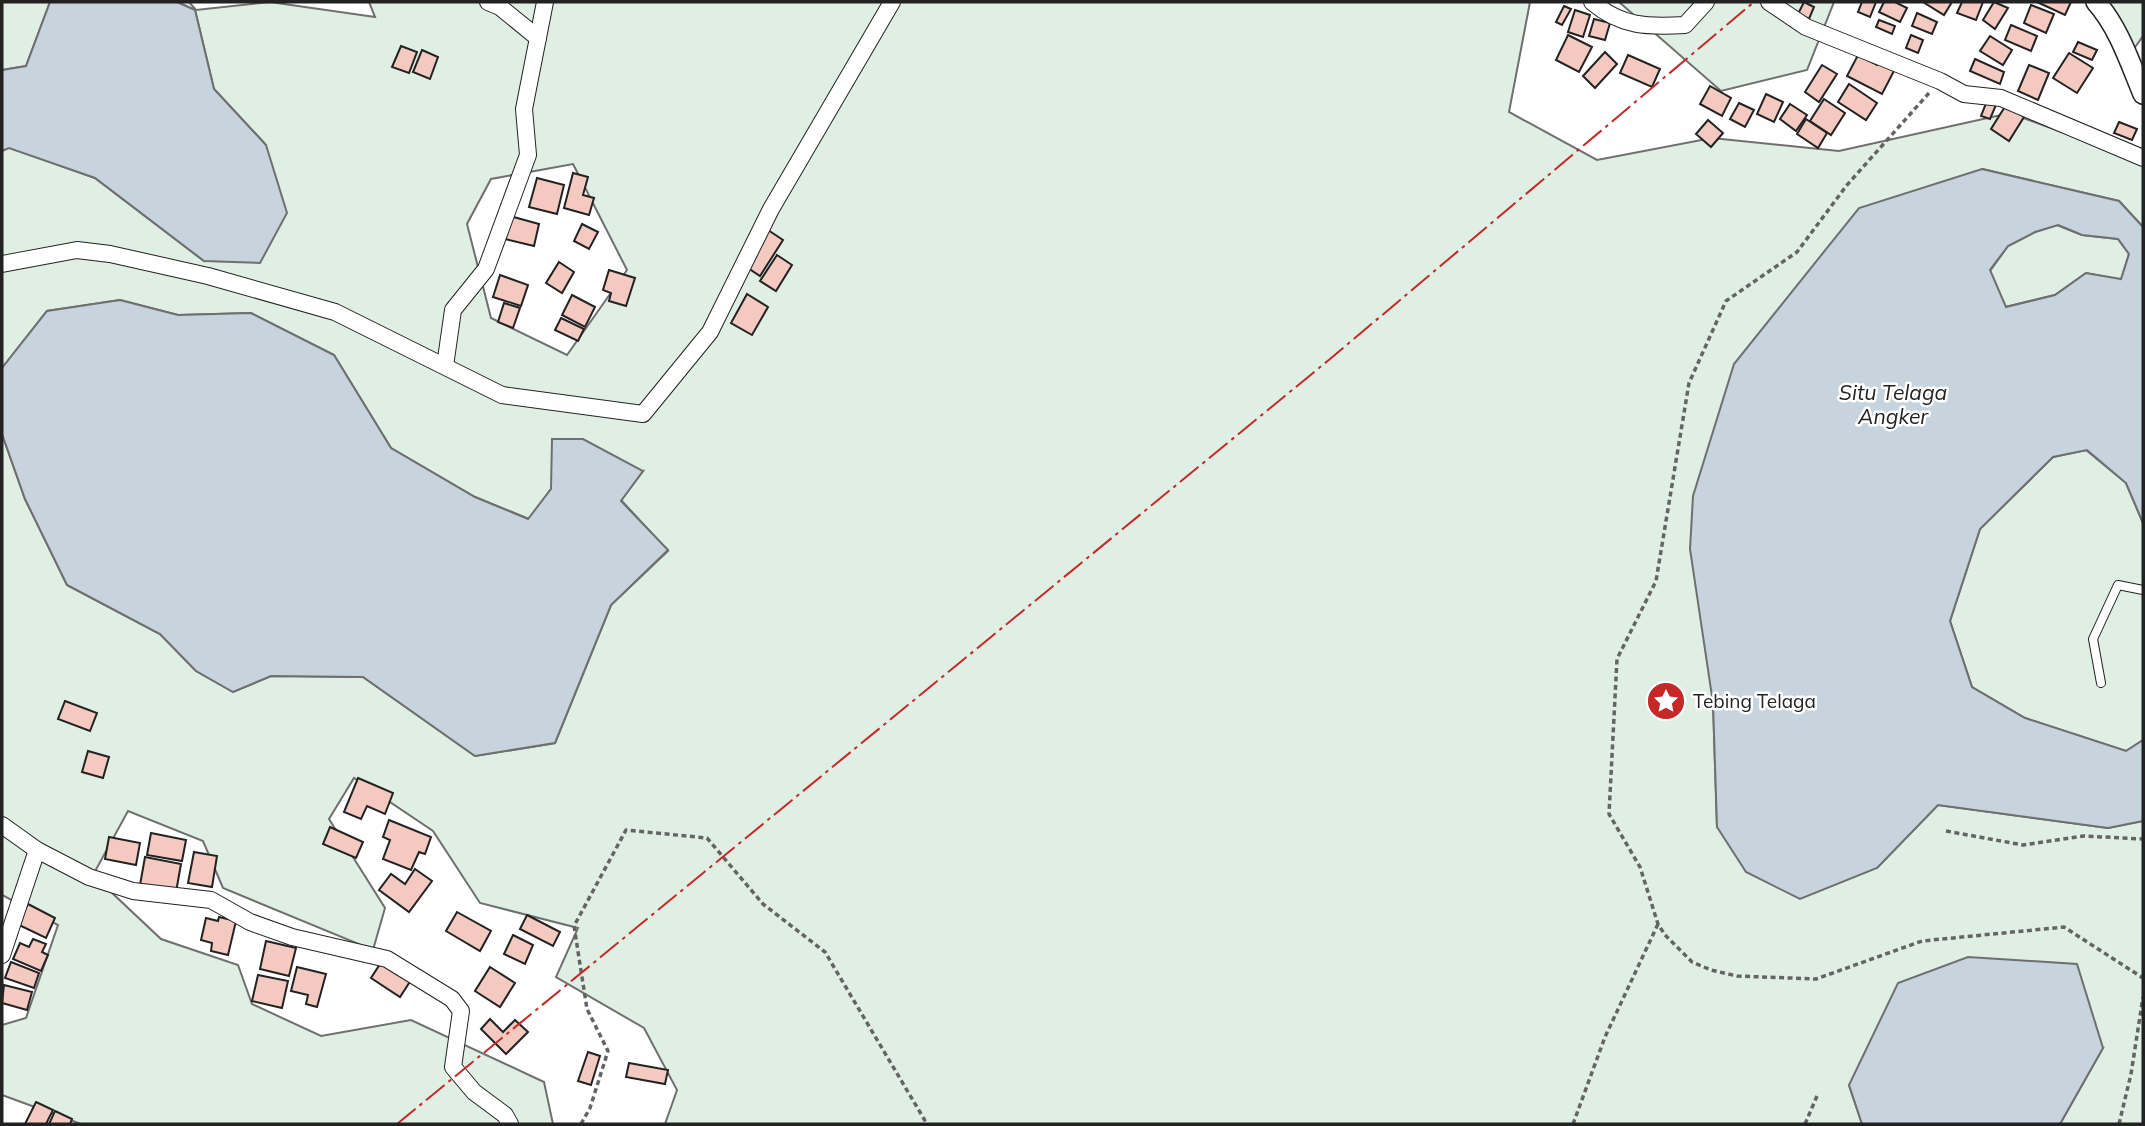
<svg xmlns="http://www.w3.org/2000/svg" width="2145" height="1126" font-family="Mulish,sans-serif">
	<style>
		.green { fill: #e0efe3; stroke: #6f6f6f; stroke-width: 2; fill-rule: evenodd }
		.water { fill: #c7d3dd; stroke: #6f6f6f; stroke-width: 2; fill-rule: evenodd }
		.building { fill: #f3c9c0; stroke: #222; stroke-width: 2 }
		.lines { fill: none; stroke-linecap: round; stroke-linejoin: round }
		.service-casing { stroke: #222; stroke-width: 10 }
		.minor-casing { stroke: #222; stroke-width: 18 }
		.tertiary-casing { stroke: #222; stroke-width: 22 }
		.path { stroke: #646464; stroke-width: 3.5; stroke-dasharray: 5 3.5; stroke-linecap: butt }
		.service { stroke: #fff; stroke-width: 8 }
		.minor { stroke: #fff; stroke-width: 16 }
		.tertiary { stroke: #fff; stroke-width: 19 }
		.power { stroke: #c62828; stroke-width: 2; stroke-dasharray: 24 5 3.5 5; stroke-linecap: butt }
		.labels { text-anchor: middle; stroke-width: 5; stroke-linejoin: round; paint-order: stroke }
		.poi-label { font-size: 19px; fill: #222; stroke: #fff; text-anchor: start }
		.water-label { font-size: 21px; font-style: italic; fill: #222; stroke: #fff }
	</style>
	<rect width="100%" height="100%" fill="#fff"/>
	<g class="green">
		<path d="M 2,2 L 50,2 L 26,66 L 2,70 Z"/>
		<path d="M 177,2 L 189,2 L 196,10 L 270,2 L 375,17 L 369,2 L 1530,2 L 1509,112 L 1597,160 L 1712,138 L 1839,151 L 2010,113 L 2143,162 L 2143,227 L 2119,201 L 1982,169 L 1713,703 L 1717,827 L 1877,868 L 1938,805 L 2108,828 L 2143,821 L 2143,1124 L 2060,1124 L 2103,1048 L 1849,1085 L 1862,1124 L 665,1124 L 677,1090 L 644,1028 L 556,977 L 578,928 L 480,903 L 433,831 L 354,778 L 329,819 L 385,908 L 373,950 L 223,888 L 203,841 L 128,811 L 93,875 L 161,939 L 238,965 L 252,1004 L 321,1036 L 411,1020 L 544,1082 L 553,1124 L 81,1124 L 2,1095 L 2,1025 L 26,1018 L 58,925 L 2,895 L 2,434 L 25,499 L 67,585 L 160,634 L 196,671 L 233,692 L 271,676 L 363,677 L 475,756 L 555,743 L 611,605 L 668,551 L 621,500 L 643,471 L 551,489 L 529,519 L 475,497 L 391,448 L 334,355 L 251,313 L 178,315 L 120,300 L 47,311 L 2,368 L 2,151 L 9,147 L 95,178 L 204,261 L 266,145 L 214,89 L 195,10 ZM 573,164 L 627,270 L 567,355 L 491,318 L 467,224 L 491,179 Z"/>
		<path d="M 1619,2 L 1834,2 L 1807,70 L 1721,91 Z"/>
		<path d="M 2095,2 L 2143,2 L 2143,36 L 2133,50 Z"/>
		<path d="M 2057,225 L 2082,235 L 2118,239 L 2129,254 L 2121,280 L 2086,273 L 2055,295 L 2005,307 L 1990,271 L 2008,246 L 2035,232 Z"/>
		<path d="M 2086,450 L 2126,483 L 2143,523 L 2143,740 L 2126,751 L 2025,718 L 1972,687 L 1950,621 L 1980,529 L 2053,457 Z"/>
	</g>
	<g class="water">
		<path d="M 50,2 L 177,2 L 195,10 L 214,89 L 266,145 L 287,213 L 260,263 L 204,261 L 95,178 L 9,148 L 2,151 L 2,70 L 26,66 Z"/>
		<path d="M 1982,169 L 2119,201 L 2143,227 L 2143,523 L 2126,483 L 2087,450 L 2053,457 L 1980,529 L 1950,621 L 1972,687 L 2025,718 L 2126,751 L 2143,740 L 2143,821 L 2108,828 L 1938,805 L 1877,868 L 1800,899 L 1746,872 L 1717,827 L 1713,703 L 1690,549 L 1693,496 L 1734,364 L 1859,208 ZM 2058,225 L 2082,235 L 2118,239 L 2129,254 L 2121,279 L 2086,273 L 2055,295 L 2006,307 L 1990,270 L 2008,246 L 2035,232 Z"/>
		<path d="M 120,300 L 178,315 L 251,313 L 334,355 L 391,448 L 475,497 L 528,519 L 551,489 L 552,439 L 583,439 L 643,471 L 621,501 L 668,550 L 611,605 L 555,743 L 475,756 L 363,677 L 271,676 L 233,692 L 196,671 L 160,634 L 67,585 L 25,499 L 2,434 L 2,368 L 47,311 Z"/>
		<path d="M 1968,957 L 2077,964 L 2103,1048 L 2060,1124 L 1862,1124 L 1849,1085 L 1898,983 Z"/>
	</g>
	<g class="building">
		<path d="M 1804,2 L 1814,7 L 1809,19 L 1798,14 Z"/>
		<path d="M 1862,2 L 1876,2 L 1870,17 L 1858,12 Z"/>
		<path d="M 1884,2 L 1895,2 L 1907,8 L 1900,22 L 1879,12 Z"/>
		<path d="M 1923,2 L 1952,2 L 1944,15 Z"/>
		<path d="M 1962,2 L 1983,2 L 1976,20 L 1957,13 Z"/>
		<path d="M 1994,2 L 2008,8 L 1995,29 L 1983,20 Z"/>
		<path d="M 2037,2 L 2071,2 L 2065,15 Z"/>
		<path d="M 2031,5 L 2054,14 L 2046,33 L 2024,23 Z"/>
		<path d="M 1564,6 L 1571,9 L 1562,25 L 1556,22 Z"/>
		<path d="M 1575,10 L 1590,15 L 1583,37 L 1568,32 Z"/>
		<path d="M 1917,13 L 1937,22 L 1932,34 L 1912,26 Z"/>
		<path d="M 1594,19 L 1610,23 L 1605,40 L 1589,36 Z"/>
		<path d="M 1879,20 L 1895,26 L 1892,34 L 1876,27 Z"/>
		<path d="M 2011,25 L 2037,36 L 2031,51 L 2005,40 Z"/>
		<path d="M 1568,35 L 1592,47 L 1579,72 L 1556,60 Z"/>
		<path d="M 1911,35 L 1923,40 L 1918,53 L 1906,48 Z"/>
		<path d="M 1990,36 L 2012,50 L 2003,65 L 1980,51 Z"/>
		<path d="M 2078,42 L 2097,50 L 2092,60 L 2073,52 Z"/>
		<path d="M 401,46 L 417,52 L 409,73 L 392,67 Z"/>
		<path d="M 422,50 L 438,57 L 430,79 L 413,72 Z"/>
		<path d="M 1605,52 L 1617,64 L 1595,88 L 1583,76 Z"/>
		<path d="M 2069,53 L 2093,68 L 2077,93 L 2053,78 Z"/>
		<path d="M 1628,55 L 1660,69 L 1652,87 L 1620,73 Z"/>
		<path d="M 1858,55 L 1877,65 L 1879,61 L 1895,69 L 1882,94 L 1847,76 Z"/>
		<path d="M 1975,59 L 2004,72 L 2000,84 L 1970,71 Z"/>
		<path d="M 1822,65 L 1837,74 L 1819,102 L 1805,92 Z"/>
		<path d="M 2029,65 L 2049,73 L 2038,100 L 2018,91 Z"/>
		<path d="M 1849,84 L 1877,103 L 1866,120 L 1838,102 Z"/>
		<path d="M 1710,86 L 1731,98 L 1722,116 L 1700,104 Z"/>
		<path d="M 1766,94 L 1783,102 L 1774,122 L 1757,114 Z"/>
		<path d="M 1824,99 L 1845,113 L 1831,135 L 1810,121 Z"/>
		<path d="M 1987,101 L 1996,105 L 1990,119 L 1981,116 Z"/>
		<path d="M 1739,103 L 1754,110 L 1745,127 L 1730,119 Z"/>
		<path d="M 1790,104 L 1807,115 L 1796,131 L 1780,119 Z"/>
		<path d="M 2006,105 L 2024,117 L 2009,141 L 1991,129 Z"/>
		<path d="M 1806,119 L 1827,133 L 1818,148 L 1797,134 Z"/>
		<path d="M 1708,120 L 1723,133 L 1711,147 L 1696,134 Z"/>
		<path d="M 2119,122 L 2137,129 L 2132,140 L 2114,133 Z"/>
		<path d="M 573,173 L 588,177 L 583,195 L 594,198 L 589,215 L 564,208 Z"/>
		<path d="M 537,178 L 564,185 L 557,214 L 529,207 Z"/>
		<path d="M 510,216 L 539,224 L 534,246 L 505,239 Z"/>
		<path d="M 582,224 L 598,232 L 589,249 L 574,241 Z"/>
		<path d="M 768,230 L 783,240 L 760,276 L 745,266 Z"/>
		<path d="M 777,255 L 792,265 L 776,291 L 760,281 Z"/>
		<path d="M 559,262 L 574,272 L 562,293 L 546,283 Z"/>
		<path d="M 609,270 L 635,278 L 626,306 L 609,301 L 611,293 L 603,290 Z"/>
		<path d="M 500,275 L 528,285 L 521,306 L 493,297 Z"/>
		<path d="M 747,294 L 768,307 L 752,335 L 731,323 Z"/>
		<path d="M 572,295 L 595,307 L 585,327 L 562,315 Z"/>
		<path d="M 504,303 L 520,308 L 513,328 L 498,322 Z"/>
		<path d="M 561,318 L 584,329 L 578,341 L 555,330 Z"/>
		<path d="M 65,701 L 97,713 L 90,731 L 58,719 Z"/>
		<path d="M 88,751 L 109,757 L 103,778 L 82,772 Z"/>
		<path d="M 358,778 L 393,793 L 385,814 L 367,806 L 361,819 L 344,812 Z"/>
		<path d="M 389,820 L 431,837 L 425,854 L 419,852 L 411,870 L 383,859 L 390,840 L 383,837 Z"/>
		<path d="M 330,827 L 363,842 L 356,858 L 323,844 Z"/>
		<path d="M 151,833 L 186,840 L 182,861 L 147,855 Z"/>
		<path d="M 109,837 L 140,843 L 136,865 L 105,859 Z"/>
		<path d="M 194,852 L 217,856 L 212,887 L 188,883 Z"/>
		<path d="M 145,857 L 181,864 L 176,892 L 140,885 Z"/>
		<path d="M 415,869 L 432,881 L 409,912 L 379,890 L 391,874 L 405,884 Z"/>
		<path d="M 28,904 L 55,918 L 46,938 L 17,924 Z"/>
		<path d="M 457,912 L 491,931 L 480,951 L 446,931 Z"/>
		<path d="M 527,915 L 560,932 L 553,946 L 520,929 Z"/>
		<path d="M 219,917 L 236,921 L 228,955 L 211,951 L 212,943 L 201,940 L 206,918 L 218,921 Z"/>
		<path d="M 513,935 L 533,945 L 525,964 L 504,954 Z"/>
		<path d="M 33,939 L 46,944 L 42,952 L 48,955 L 41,971 L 13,959 L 20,943 L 29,947 Z"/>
		<path d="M 266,941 L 296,948 L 289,976 L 260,969 Z"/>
		<path d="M 382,961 L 411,980 L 400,997 L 371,978 Z"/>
		<path d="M 11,962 L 39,973 L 34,988 L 5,978 Z"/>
		<path d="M 297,967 L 326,974 L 317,1007 L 306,1004 L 308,995 L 291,991 Z"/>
		<path d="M 490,967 L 515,983 L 500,1007 L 475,991 Z"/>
		<path d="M 258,975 L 288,981 L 282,1008 L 252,1001 Z"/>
		<path d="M 4,985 L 32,992 L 27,1010 L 2,1003 Z"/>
		<path d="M 490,1019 L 503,1032 L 515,1020 L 528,1032 L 506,1054 L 481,1029 Z"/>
		<path d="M 588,1052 L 600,1056 L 591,1085 L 578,1081 Z"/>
		<path d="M 629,1063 L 668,1070 L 665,1084 L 626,1077 Z"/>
		<path d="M 36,1102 L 53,1110 L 46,1124 L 25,1124 Z"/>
		<path d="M 55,1111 L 72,1119 L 70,1124 L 49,1124 Z"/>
	</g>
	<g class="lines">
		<g class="service-casing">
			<path id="service" d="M 2101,683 L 2093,639 L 2118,585 L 2143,590"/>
		</g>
		<g class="minor-casing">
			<g id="minor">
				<path d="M 488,2 L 500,7 L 538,38"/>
				<path d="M 1592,2 C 1622,27 1647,27 1685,25 L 1706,2"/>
				<path d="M 1769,2 L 1806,27 L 1940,81 L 1964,94 L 2001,98 L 2143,158"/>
				<path d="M 2,264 L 77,250 L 110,254 L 208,276 L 335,312 L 502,395 L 643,414 L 710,332 L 771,209 L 892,2"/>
				<path d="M 445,366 L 453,310 L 486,269 L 528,155 L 524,109 L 545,2"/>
				<path d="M 2,825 L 37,850 L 89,877 L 133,891 L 211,900 L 250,922 L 292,937 L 387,959 L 452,999 L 461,1011 L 453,1067 L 474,1092 L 505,1115 L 510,1124"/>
				<path d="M 2,955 L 37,850"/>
			</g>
		</g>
		<g class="tertiary-casing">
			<path id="tertiary" d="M 2096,2 C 2119,28 2130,63 2143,94"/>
		</g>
		<g class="path">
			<path d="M 1929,93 L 1847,185 L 1797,252 L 1726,301 L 1689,383 L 1656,581 L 1617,659 L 1609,814 L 1640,867 L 1658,924 L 1665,935 L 1692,962 L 1711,970 L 1737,976 L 1816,979 L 1922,941 L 2064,927 L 2143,978"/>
			<path d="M 1946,831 L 2023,845 L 2084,836 L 2143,839"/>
			<path d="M 581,1124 L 590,1108 L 608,1051 L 587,1009 L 574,926 L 626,830 L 707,838 L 763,904 L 825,952 L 927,1124"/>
			<path d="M 1573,1124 L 1605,1037 L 1658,924"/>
			<path d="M 1805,1124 L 1817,1096"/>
			<path d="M 2119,1124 L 2131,1074 L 2143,997"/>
		</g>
		<use href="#service" class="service"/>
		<use href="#minor" class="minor"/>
		<use href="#tertiary" class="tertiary"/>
		<path class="power" d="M 397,1124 L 1330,359 L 1754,2"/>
	</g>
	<defs>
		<g id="sight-disc" transform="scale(2.0125)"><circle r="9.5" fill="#c62828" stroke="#fff"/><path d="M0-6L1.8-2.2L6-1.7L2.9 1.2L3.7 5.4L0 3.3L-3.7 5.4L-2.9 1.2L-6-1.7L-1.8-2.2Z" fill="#fff"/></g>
	</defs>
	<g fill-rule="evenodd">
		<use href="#sight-disc" x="1666" y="701"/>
	</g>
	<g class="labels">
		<g class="poi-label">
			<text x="1693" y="708">Tebing Telaga</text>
		</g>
		<g class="water-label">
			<text x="1893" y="400">Situ Telaga<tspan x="1893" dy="24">Angker</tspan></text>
		</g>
	</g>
	<rect width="2145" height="1126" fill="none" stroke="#222222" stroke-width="7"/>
</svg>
